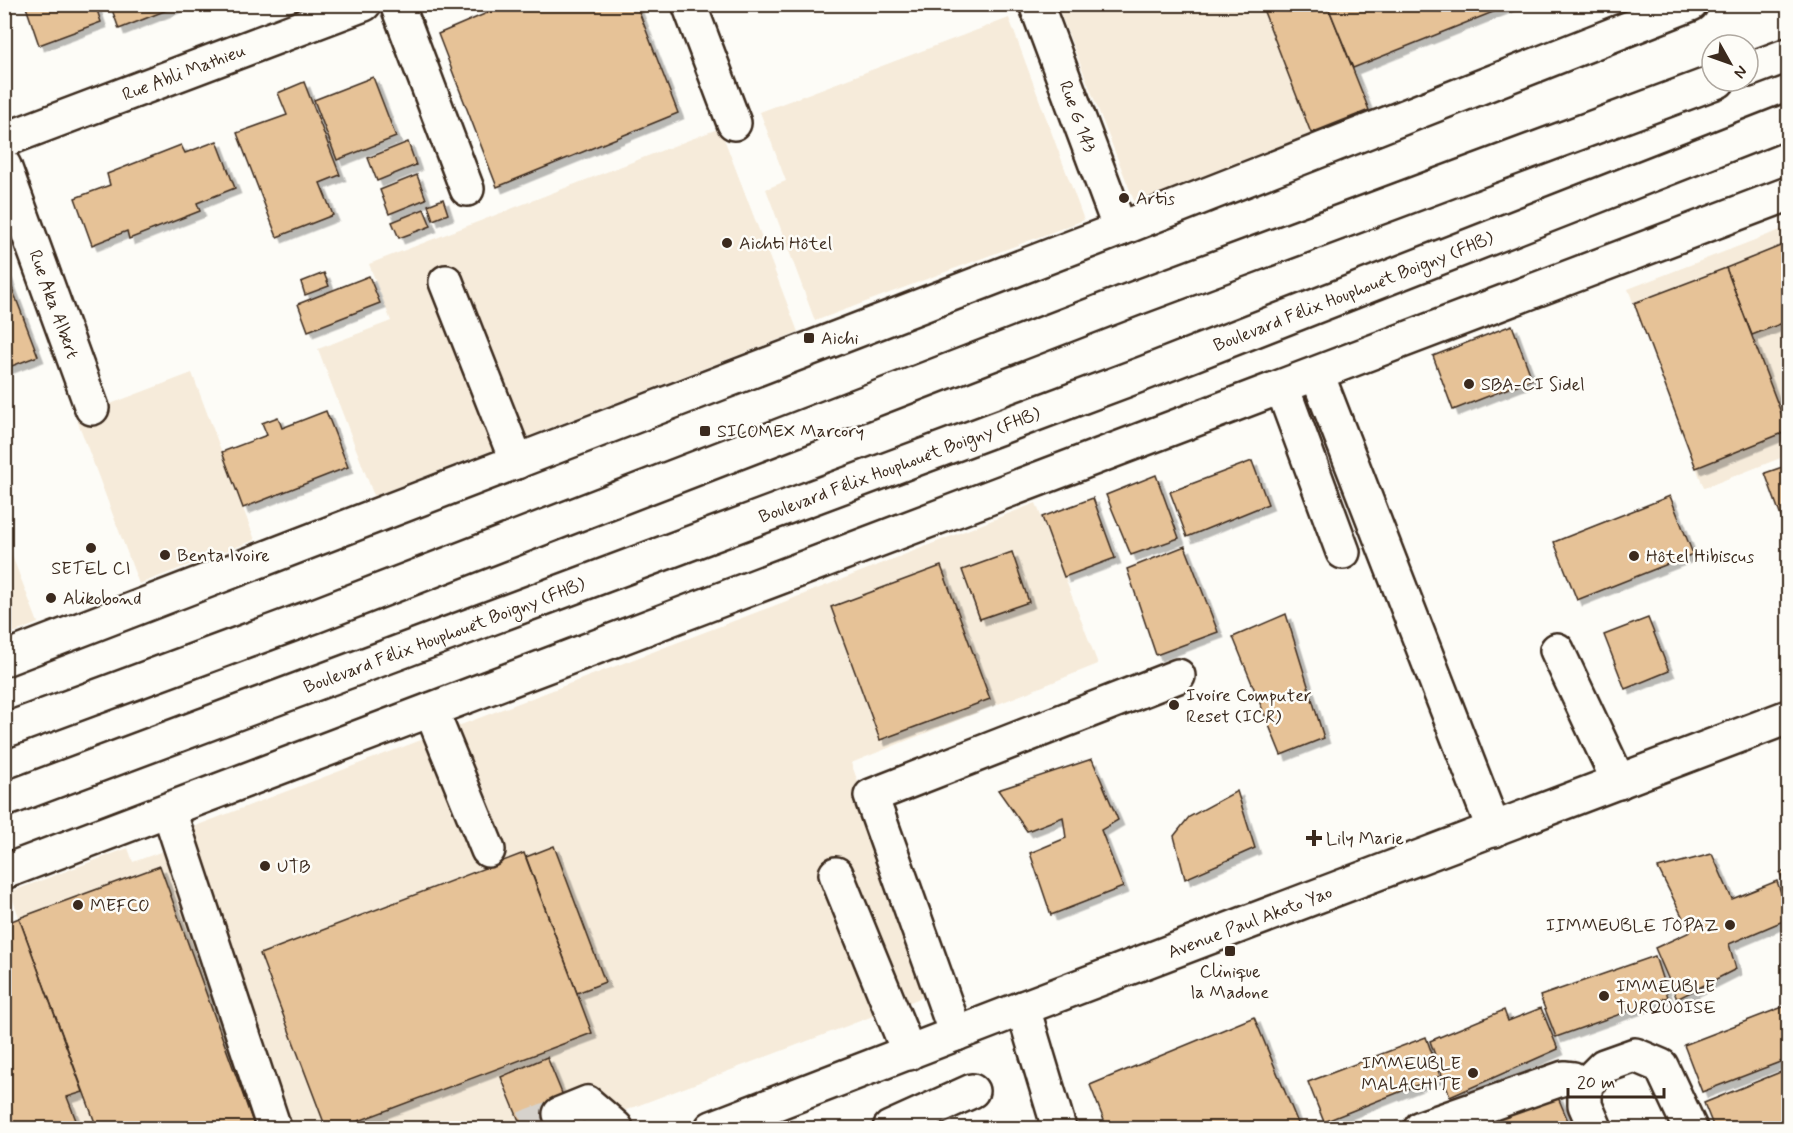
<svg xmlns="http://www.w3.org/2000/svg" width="1793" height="1133" font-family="Mynerve,sans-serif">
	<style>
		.built { fill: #f6ebda }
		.building { fill: #e6c297; stroke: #3b2a1e; stroke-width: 1.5; filter: url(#shadow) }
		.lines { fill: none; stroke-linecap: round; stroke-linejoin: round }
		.minor-tunnel { stroke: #d6d2cc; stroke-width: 33; stroke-dasharray: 33 16; stroke-linecap: butt }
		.minor-casing { stroke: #3b2a1e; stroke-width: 38 }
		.highway-casing { stroke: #3b2a1e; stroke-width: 38 }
		.minor { stroke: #fdfcf7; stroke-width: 33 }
		.highway { stroke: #fdfcf7; stroke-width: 33 }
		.poi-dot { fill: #3b2a1e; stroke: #fdfcf7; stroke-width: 2 }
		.labels { text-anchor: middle; stroke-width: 5; stroke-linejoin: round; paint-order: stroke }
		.street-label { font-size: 18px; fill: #3b2a1e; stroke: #fdfcf7 }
		.poi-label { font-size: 18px; fill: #3b2a1e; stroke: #fdfcf7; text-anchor: start }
	</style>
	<defs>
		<filter id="shadow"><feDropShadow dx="5.5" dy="5.5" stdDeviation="0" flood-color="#0004"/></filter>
	</defs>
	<rect width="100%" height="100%" fill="#fdfcf7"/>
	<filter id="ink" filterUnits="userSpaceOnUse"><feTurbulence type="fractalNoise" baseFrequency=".0167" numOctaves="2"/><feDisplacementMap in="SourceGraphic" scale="12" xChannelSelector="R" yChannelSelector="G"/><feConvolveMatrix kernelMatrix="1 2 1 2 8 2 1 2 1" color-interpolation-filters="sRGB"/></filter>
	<g filter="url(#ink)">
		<g class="built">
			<path d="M 1057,5 L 1327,5 L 1369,110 L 1135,203 Z"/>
			<path d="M 1009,18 L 1084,220 L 815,321 L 766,189 L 786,181 L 760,112 Z"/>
			<path d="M 720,128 L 798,332 L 374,496 L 318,349 L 391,321 L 369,264 Z"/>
			<path d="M 1788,227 L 1788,455 L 1704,488 L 1628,289 Z"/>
			<path d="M 192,373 L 255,540 L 139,584 L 76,417 Z"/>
			<path d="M 1036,503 L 1098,664 L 851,763 L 936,992 L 579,1128 L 5,1128 L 5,924 L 19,917 L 10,892 L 128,848 L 133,862 L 166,850 L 177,833 L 789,600 Z"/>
			<path d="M 4,535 L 38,623 L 5,636 L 4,636 Z"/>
		</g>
		<g class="building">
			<path d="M 25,4 L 95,4 L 101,22 L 39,45 Z"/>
			<path d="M 110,4 L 182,4 L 119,29 Z"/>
			<path d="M 508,4 L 636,4 L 678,113 L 497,187 L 438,34 Z"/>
			<path d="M 1261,4 L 1327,4 L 1369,110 L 1311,133 Z"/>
			<path d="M 1327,4 L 1513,4 L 1353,68 Z"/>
			<path d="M 373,77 L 396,137 L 337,160 L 314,100 Z"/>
			<path d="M 304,82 L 340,175 L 320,183 L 333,215 L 277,237 L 237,133 L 287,115 L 278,93 Z"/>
			<path d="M 217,141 L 235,188 L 197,203 L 200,211 L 129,239 L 127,231 L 92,245 L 75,198 L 110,185 L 107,174 L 181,145 L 185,153 Z"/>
			<path d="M 408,142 L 416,165 L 377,181 L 368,158 Z"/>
			<path d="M 417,175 L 426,199 L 389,214 L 380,190 Z"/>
			<path d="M 443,199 L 448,214 L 433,220 L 428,205 Z"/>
			<path d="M 424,209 L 431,226 L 399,238 L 392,222 Z"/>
			<path d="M 1788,243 L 1788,321 L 1752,335 L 1726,268 Z"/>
			<path d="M 4,267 L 38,356 L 4,369 Z"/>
			<path d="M 1726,268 L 1788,431 L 1696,468 L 1634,303 Z"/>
			<path d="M 324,273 L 329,286 L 305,295 L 301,282 Z"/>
			<path d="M 369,276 L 380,303 L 308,331 L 298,304 Z"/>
			<path d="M 1512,325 L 1532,379 L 1453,410 L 1433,356 Z"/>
			<path d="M 326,411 L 348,467 L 243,508 L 222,452 L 267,435 L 262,423 L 278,417 L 282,428 Z"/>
			<path d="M 1252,461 L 1268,504 L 1187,537 L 1170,492 Z"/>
			<path d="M 1788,465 L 1788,536 L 1765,473 Z"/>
			<path d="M 1156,475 L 1179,538 L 1131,555 L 1106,495 Z"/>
			<path d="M 1670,496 L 1693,554 L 1577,600 L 1554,542 Z"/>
			<path d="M 1093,498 L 1115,558 L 1064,577 L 1042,517 Z"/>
			<path d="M 1185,546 L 1218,632 L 1156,655 L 1127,569 Z"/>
			<path d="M 1012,552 L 1029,602 L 980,619 L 962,570 Z"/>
			<path d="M 941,566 L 990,699 L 880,740 L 831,607 Z"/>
			<path d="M 1286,614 L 1324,738 L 1281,755 L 1233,637 Z"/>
			<path d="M 1648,618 L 1669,671 L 1625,689 L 1604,635 Z"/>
			<path d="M 1092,759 L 1118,820 L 1101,830 L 1123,887 L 1051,915 L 1030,853 L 1066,838 L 1063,817 L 1027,831 L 998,790 Z"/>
			<path d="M 1237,791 L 1255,848 L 1185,879 L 1174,836 L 1189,817 Z"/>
			<path d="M 554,846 L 605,982 L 577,993 L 526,857 Z"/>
			<path d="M 524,853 L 592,1033 L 340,1128 L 326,1128 L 260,954 Z"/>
			<path d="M 1712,854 L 1732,899 L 1777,881 L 1788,914 L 1788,919 L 1729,944 L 1736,969 L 1677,999 L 1655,948 L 1690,932 L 1658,868 Z"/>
			<path d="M 160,866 L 255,1128 L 97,1128 L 19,918 Z"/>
			<path d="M 1788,870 L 1788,894 L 1780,873 Z"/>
			<path d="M 19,918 L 83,1092 L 67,1097 L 79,1128 L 4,1128 L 4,924 Z"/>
			<path d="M 1655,956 L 1668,997 L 1556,1037 L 1540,996 Z"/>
			<path d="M 1788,1005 L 1788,1059 L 1702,1092 L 1684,1045 Z"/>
			<path d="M 1541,1008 L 1558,1049 L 1450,1097 L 1430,1041 L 1504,1010 L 1508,1021 Z"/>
			<path d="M 1254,1017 L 1300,1128 L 1107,1128 L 1090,1085 Z"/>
			<path d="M 1426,1037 L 1440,1076 L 1324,1122 L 1308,1082 Z"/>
			<path d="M 547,1057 L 573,1120 L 552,1128 L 522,1128 L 501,1077 Z"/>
			<path d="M 1788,1069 L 1788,1128 L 1714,1128 L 1704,1103 Z"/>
			<path d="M 1557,1095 L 1571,1128 L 1476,1128 Z"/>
		</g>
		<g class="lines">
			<path class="minor-tunnel" d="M 524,1128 L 560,1114"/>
			<g class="minor-casing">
				<g id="minor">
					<path d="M 397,4 L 467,189"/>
					<path d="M 689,4 L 734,123"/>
					<path id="s1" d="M 1036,4 L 1120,229"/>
					<path id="s2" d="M 4,140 L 364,4"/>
					<path id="s3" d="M 4,166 L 92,408"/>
					<path d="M 446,282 L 517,462"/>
					<path d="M 1317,374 L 1494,830"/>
					<path d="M 1282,387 L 1343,552"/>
					<path d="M 1557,650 L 1619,782"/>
					<path d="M 4,659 L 1120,229 L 1691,4"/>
					<path d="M 431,710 L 488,850"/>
					<path d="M 169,811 L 274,1128"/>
					<path d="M 4,872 L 1788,194"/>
					<path d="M 836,874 L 909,1053"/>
					<path d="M 1023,1008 L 1059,1128"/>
					<path d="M 956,1034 L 871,796 L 1178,676"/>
					<path d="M 560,1114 L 587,1103 L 616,1128"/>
					<path id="s4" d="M 712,1128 L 1023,1008 L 1788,717"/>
					<path d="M 890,1128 L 972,1091"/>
					<path d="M 1421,1128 L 1564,1078 L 1573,1079 L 1585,1085"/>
					<path d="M 1595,1128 L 1585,1105 L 1585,1085 L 1604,1066 L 1635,1055 L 1661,1066 L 1690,1128"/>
				</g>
			</g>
			<g class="highway-casing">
				<g id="highway">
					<path d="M 1748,70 L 1788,55"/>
					<path d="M 4,731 L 317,615 L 1131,300 L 1718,81"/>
					<path id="s5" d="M 4,800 L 1145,373 L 1788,121"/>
				</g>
			</g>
			<use href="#minor" class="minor"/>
			<use href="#highway" class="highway"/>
		</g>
	</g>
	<g class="poi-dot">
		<circle cx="1124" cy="198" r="6"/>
		<circle cx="727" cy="243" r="6"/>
		<rect x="803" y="332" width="12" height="12" rx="3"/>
		<circle cx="1469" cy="384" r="6"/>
		<rect x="699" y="425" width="12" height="12" rx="3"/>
		<circle cx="91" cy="548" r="6"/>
		<circle cx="165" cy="555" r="6"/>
		<circle cx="1634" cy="556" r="6"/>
		<circle cx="51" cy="598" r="6"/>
		<circle cx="1174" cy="705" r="6"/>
		<path d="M1311 829h6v6h6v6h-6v6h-6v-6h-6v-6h6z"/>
		<circle cx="265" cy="866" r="6"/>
		<circle cx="78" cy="905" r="6"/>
		<circle cx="1730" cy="925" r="6"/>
		<rect x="1224" y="945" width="12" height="12" rx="3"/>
		<circle cx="1604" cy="996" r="6"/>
		<circle cx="1473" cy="1073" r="6"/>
	</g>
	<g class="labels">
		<g class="street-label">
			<text dy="6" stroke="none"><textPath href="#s2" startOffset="192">Rue Abli Mathieu</textPath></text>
			<text dy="6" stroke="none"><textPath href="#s1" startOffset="120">Rue G 143</textPath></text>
			<text dy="6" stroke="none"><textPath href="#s5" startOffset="1442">Boulevard Félix Houphouët Boigny (FHB)</textPath></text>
			<text dy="6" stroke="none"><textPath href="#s3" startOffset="147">Rue Aka Albert</textPath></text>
			<text dy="6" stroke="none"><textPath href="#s5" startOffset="956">Boulevard Félix Houphouët Boigny (FHB)</textPath></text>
			<text dy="6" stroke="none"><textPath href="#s5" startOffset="470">Boulevard Félix Houphouët Boigny (FHB)</textPath></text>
			<text dy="6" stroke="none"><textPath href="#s4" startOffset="576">Avenue Paul Akoto Yao</textPath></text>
		</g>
		<g class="poi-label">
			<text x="1136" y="204">Artis</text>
			<text x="739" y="249">Aichti Hôtel</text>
			<text x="821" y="344">Aichi</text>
			<text x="1481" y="390">SBA-CI Sidel</text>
			<text x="717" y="437">SICOMEX Marcory</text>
			<text x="177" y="561">Benta Ivoire</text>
			<text x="1646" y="562">Hôtel Hibiscus</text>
			<text x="91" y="574" text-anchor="middle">SETEL CI</text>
			<text x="63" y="604">Alikobond</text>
			<text x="1186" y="701">Ivoire Computer<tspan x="1186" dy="21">Reset (ICR)</tspan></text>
			<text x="1326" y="844">Lily Marie</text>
			<text x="277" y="872">UTB</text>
			<text x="90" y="911">MEFCO</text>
			<text x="1718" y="931" text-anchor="end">IIMMEUBLE TOPAZ</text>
			<text x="1230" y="977" text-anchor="middle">Clinique<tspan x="1230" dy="21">la Madone</tspan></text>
			<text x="1616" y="992">IMMEUBLE<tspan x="1616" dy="21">TURQUOISE</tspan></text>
			<text x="1461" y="1069" text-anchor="end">IMMEUBLE<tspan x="1461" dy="21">MALACHITE</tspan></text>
		</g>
	</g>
	<rect width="1793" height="1133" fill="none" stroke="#fdfcf7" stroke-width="24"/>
	<rect x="12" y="12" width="1769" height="1109" fill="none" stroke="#3b2a1e" stroke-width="2" filter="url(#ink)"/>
	<g transform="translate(1730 63) rotate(130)"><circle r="28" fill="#fdfcf7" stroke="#afa8a0" stroke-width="1.5"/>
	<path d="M0-4.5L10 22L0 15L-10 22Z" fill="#3b2a1e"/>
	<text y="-9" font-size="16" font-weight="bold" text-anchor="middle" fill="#3b2a1e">N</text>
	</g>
	<path d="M1568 1088v9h96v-9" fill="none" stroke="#3b2a1e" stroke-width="3"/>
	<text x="1577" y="1088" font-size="18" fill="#3b2a1e" stroke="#fdfcf7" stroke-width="4.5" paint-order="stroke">20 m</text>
</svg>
